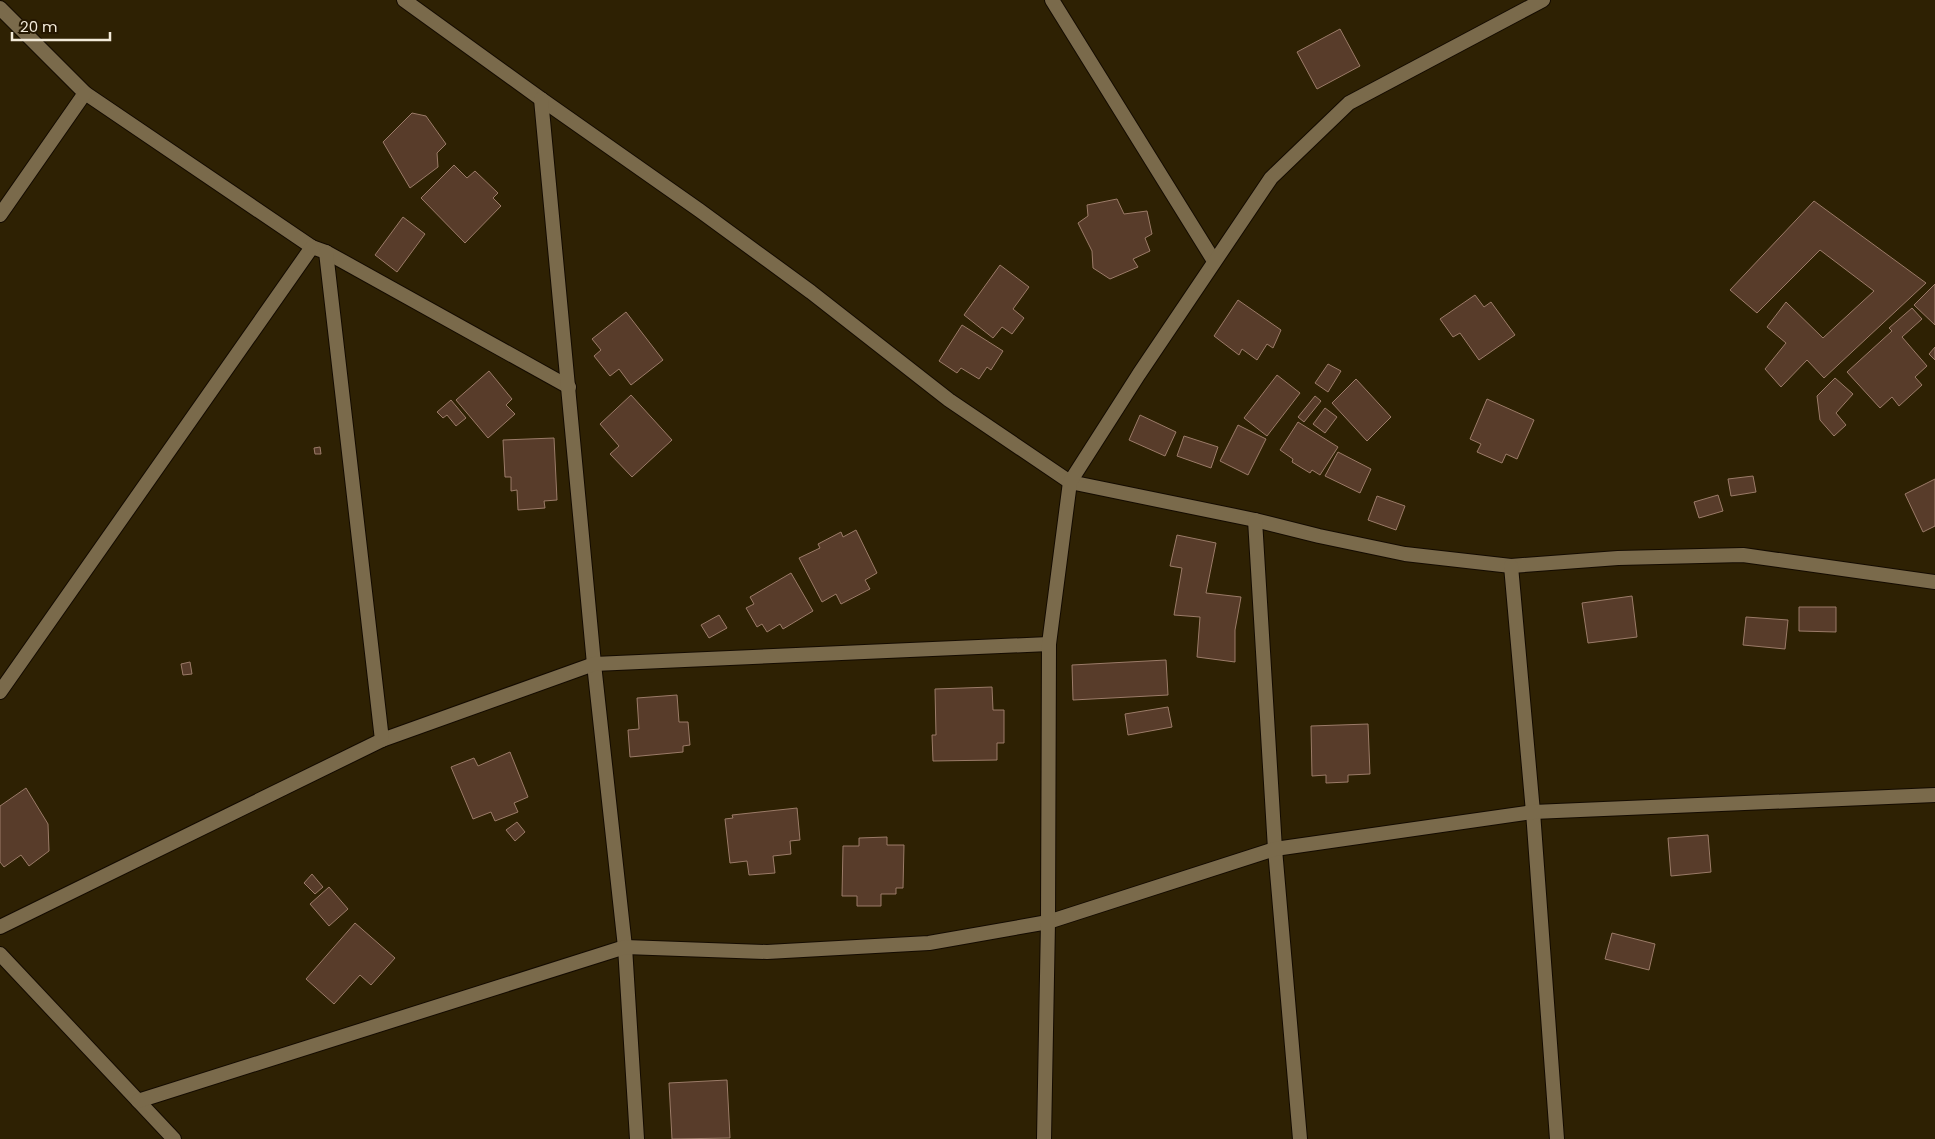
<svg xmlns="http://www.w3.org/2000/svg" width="1935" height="1139" font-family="Poppins,sans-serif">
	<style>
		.building { fill: #583c2a; stroke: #9b7b68 }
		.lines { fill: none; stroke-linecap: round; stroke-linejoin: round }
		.minor-casing { stroke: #140b00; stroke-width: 16 }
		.minor { stroke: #7a6a4b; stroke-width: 14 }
	</style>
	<rect width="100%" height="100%" fill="#2e2103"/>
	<g class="building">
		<path d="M 1340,29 L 1360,66 L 1317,89 L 1297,52 Z"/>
		<path d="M 412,113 L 426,116 L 446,144 L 437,153 L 438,167 L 410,188 L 383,142 Z"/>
		<path d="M 454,165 L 467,178 L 475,171 L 498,193 L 493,198 L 501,206 L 465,243 L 421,198 Z"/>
		<path d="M 1117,199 L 1124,214 L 1147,211 L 1152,234 L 1145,238 L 1150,251 L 1133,259 L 1138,267 L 1110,279 L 1093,268 L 1092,251 L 1078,223 L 1088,216 L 1087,205 Z"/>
		<path d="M 1814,201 L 1926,283 L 1824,378 L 1807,360 L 1781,387 L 1765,369 L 1786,343 L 1767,327 L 1786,302 L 1823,338 L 1874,291 L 1820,250 L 1757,313 L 1730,290 Z"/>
		<path d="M 403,217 L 425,234 L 397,272 L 375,255 Z"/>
		<path d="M 1000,265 L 1029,287 L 1013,309 L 1024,318 L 1012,334 L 1002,327 L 993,338 L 964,315 Z"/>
		<path d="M 1935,284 L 1935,325 L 1914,305 Z"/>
		<path d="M 1475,295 L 1484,307 L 1491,302 L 1515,335 L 1479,360 L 1460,333 L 1453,337 L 1440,319 Z"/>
		<path d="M 1238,300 L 1281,330 L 1273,348 L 1267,344 L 1257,360 L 1242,349 L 1239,355 L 1214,336 Z"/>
		<path d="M 1912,308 L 1922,319 L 1902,337 L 1927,366 L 1915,377 L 1922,385 L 1899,406 L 1892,397 L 1880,408 L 1847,372 L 1892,331 L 1889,328 Z"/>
		<path d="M 626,312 L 663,360 L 631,385 L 619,369 L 610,376 L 594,356 L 601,350 L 592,339 Z"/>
		<path d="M 962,325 L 1003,351 L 991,370 L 987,367 L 979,379 L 961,368 L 957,373 L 939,361 Z"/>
		<path d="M 1935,347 L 1935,360 L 1929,354 Z"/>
		<path d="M 1328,364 L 1341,371 L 1328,392 L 1315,383 Z"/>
		<path d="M 489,371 L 512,399 L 506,405 L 515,414 L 488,438 L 456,400 Z"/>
		<path d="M 1277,375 L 1300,393 L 1267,436 L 1244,418 Z"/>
		<path d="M 1835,378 L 1853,394 L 1836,413 L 1846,425 L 1834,436 L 1820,420 L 1817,396 Z"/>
		<path d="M 1356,379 L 1391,417 L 1367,441 L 1332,403 Z"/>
		<path d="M 631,395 L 672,440 L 632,477 L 610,454 L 619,446 L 600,424 Z"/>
		<path d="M 1315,396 L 1321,401 L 1304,422 L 1298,417 Z"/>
		<path d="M 1487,399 L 1534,420 L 1517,459 L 1506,454 L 1502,463 L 1477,452 L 1481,444 L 1470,439 Z"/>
		<path d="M 451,400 L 466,418 L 456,426 L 447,415 L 443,418 L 437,412 Z"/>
		<path d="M 1325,408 L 1337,417 L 1325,433 L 1313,424 Z"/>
		<path d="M 1140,415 L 1176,432 L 1165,456 L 1129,440 Z"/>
		<path d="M 1298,422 L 1338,447 L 1320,475 L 1312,470 L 1310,473 L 1292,462 L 1293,459 L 1280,450 Z"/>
		<path d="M 1238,425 L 1266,439 L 1248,475 L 1220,461 Z"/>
		<path d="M 1184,436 L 1218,447 L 1211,468 L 1177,456 Z"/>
		<path d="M 554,438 L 557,500 L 544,501 L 545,508 L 518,510 L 517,490 L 511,491 L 511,477 L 505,477 L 503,440 Z"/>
		<path d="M 320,447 L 321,454 L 315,454 L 314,448 Z"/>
		<path d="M 1338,452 L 1371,469 L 1360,493 L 1325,476 Z"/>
		<path d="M 1753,476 L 1756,492 L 1731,496 L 1728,479 Z"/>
		<path d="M 1935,479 L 1935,526 L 1923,532 L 1905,494 Z"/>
		<path d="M 1718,495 L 1723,511 L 1699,518 L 1694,502 Z"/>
		<path d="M 1377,496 L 1405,506 L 1396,530 L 1368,520 Z"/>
		<path d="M 856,530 L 877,573 L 865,580 L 870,589 L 841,604 L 836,594 L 822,602 L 799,558 L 820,548 L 818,544 L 841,532 L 843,537 Z"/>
		<path d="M 1177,535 L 1216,543 L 1206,593 L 1241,597 L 1235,630 L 1235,662 L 1197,657 L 1200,617 L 1174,615 L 1182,568 L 1170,566 Z"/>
		<path d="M 791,573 L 813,611 L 783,629 L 780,624 L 767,632 L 762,624 L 757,627 L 746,608 L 754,604 L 750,597 Z"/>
		<path d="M 1632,596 L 1637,637 L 1588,643 L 1582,603 Z"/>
		<path d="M 1799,607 L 1836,607 L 1836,632 L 1799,631 Z"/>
		<path d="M 719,615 L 727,628 L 709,638 L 701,625 Z"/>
		<path d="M 1746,617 L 1788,620 L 1785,649 L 1743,645 Z"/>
		<path d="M 1166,660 L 1168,695 L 1073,700 L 1072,665 Z"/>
		<path d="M 190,662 L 192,674 L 183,675 L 181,664 Z"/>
		<path d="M 992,687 L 993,710 L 1004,710 L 1004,743 L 997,743 L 997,760 L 933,761 L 932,735 L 936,735 L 935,689 Z"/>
		<path d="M 677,695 L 679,722 L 688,722 L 690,745 L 683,746 L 683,752 L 630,757 L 628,730 L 639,729 L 637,698 Z"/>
		<path d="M 1168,707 L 1172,727 L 1128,735 L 1125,714 Z"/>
		<path d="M 1368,724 L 1370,774 L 1348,775 L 1348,782 L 1326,783 L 1326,775 L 1312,776 L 1311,726 Z"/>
		<path d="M 510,752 L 528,797 L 514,803 L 518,812 L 495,821 L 491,812 L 473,819 L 451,767 L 474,758 L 478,766 Z"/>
		<path d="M 26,788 L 48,824 L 49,851 L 29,866 L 21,855 L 4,867 L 0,862 L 0,806 Z"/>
		<path d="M 797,808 L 800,840 L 790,841 L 791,854 L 773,856 L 775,873 L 749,875 L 747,861 L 730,863 L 725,819 L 733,818 L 732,815 Z"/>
		<path d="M 517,822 L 525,832 L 515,841 L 506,830 Z"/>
		<path d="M 1708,835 L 1711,872 L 1671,876 L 1668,838 Z"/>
		<path d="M 887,837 L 887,845 L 904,845 L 903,888 L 896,888 L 896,894 L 881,894 L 881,906 L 857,906 L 857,896 L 842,896 L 843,846 L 859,846 L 859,838 Z"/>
		<path d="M 312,874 L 323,887 L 315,894 L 304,883 Z"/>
		<path d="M 329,887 L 348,909 L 329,926 L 310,904 Z"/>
		<path d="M 355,923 L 395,958 L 371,985 L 360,975 L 334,1004 L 306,979 Z"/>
		<path d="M 1612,933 L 1655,944 L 1649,970 L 1605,959 Z"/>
		<path d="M 727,1080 L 730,1138 L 672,1139 L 669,1083 Z"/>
	</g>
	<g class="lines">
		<g class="minor-casing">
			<g id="minor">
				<path d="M 404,0 L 541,99 L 699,210 L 811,292 L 949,400 L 1070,482 L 1255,520 L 1319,536 L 1405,554 L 1511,566 L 1618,558 L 1743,555 L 1935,582"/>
				<path d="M 1052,0 L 1214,261"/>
				<path d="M 0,8 L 85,93 L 312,247 L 326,252 L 569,387"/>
				<path d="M 541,99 L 594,664 L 625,947 L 637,1139"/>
				<path d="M 0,215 L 85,93"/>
				<path d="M 1255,520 L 1275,849 L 1300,1139"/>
				<path d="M 1511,566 L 1533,812 L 1557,1139"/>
				<path d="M 0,692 L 312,247"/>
				<path d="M 382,740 L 594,664 L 1049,644"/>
				<path d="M 0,927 L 382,740 L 326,252"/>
				<path d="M 0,954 L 174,1139"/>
				<path d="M 138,1101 L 625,947 L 767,952 L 929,943 L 1048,922 L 1275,849 L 1533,812 L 1935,795"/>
				<path d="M 1044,1139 L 1048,922 L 1049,644 L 1070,482 L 1139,374 L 1271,178 L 1349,103 L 1543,0"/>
			</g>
		</g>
		<use href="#minor" class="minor"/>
	</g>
	<path d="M12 32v8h98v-8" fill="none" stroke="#f2ead9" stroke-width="2.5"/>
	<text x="20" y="32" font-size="15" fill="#f2ead9" stroke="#251700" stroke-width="4" paint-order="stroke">20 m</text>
</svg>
